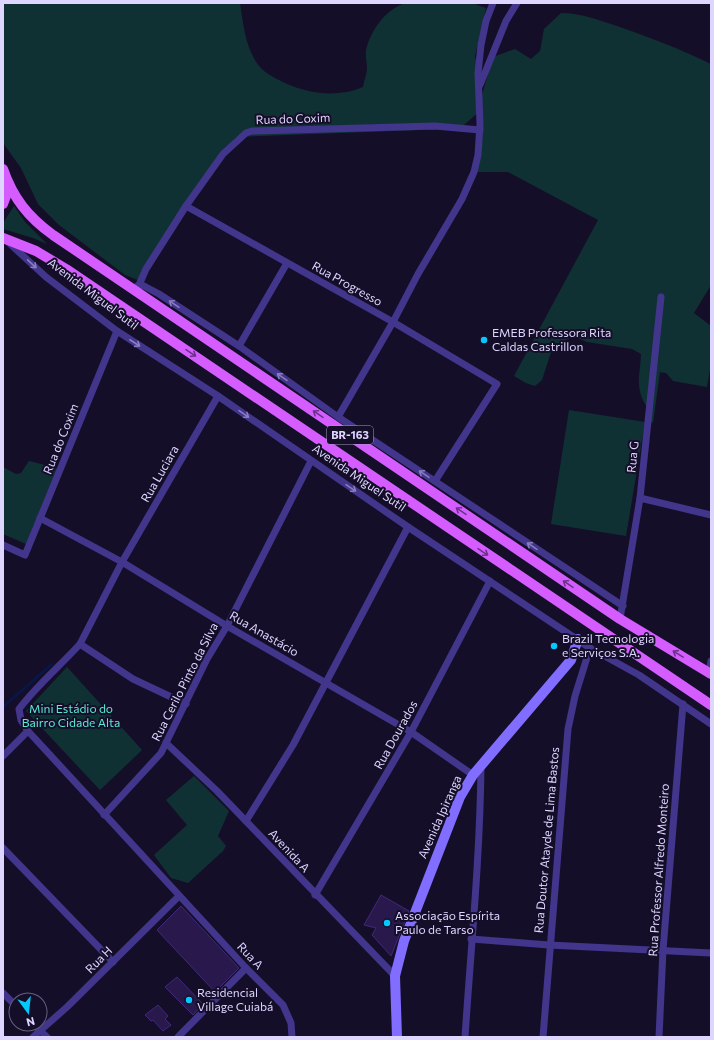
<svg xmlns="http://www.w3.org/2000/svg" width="714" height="1040" font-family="Commissioner,sans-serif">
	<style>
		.green { fill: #103134 }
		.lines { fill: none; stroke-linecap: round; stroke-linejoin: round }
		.stream { stroke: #06174a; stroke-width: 2.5 }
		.building { fill: #28184c; stroke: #41287a }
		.street { stroke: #42358c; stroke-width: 7 }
		.secondary { stroke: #816dff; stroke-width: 10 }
		.primary { stroke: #d55dff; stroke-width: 10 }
		.oneway { stroke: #897dc0 }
		.oneway2 { stroke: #6b3289 }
		.poi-dot { fill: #02c9ff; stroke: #150e29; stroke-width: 1.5 }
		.labels { text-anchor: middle; stroke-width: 4; stroke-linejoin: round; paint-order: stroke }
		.shield { fill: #150e29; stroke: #a29abf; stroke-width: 1 }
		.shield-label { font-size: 11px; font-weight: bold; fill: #dfd6ff }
		.street-label { font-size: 12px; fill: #dfd6ff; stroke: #150e29 }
		.poi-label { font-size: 12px; fill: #dfd6ff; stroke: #150e29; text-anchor: start }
		.park-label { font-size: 12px; fill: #57ead6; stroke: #150e29 }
	</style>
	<rect width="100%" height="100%" fill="#150e29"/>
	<g class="green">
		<path d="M 3,3 L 240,3 C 243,23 245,44 256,62 C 262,71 268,74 277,79 C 303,93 335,99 363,87 C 364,81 367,74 367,68 C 367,63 365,55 366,50 C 371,30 385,10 405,3 L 472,3 L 486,8 L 475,56 L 482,95 L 493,57 L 515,49 L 531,59 L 540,51 L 544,29 L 561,13 C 580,13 599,20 617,26 C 649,37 680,49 711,64 L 711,285 L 694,313 L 711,326 L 711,364 L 707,387 L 673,381 L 666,373 L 660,372 L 653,423 L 646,419 L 648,409 C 634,387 640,378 641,354 L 632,349 L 587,342 L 573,336 L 552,349 L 542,380 L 535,386 L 526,383 L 514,376 L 598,220 L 508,172 L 476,172 L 483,124 L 483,108 L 464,125 L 447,129 L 236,137 L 183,206 L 138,280 L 125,275 L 59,225 L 38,204 L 21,168 L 3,143 Z"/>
		<path d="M 14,206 L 25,222 L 47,244 L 33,238 L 3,229 L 3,223 Z"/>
		<path d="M 569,410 L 645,422 L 626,536 L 551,524 Z"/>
		<path d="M 29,461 L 57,468 L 26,544 L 3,534 L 3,467 L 16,474 L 21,473 Z"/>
		<path d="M 67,667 L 142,750 L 100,790 L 26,711 Z"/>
		<path d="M 194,776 L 229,811 L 218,836 L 226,846 L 223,851 L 188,883 L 171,878 L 154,855 L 187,825 L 166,800 Z"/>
	</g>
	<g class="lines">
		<path class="stream" d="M 3,707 L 52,664"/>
	</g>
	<g class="building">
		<path d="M 381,895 L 409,911 L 391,956 L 372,935 L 376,928 L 364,925 Z"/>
		<path d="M 181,906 L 239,968 L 215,992 L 157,930 Z"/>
		<path d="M 177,977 L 203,1004 L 193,1015 L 165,987 Z"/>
		<path d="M 158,1005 L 168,1016 L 165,1019 L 171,1025 L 163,1031 L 153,1020 L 151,1021 L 145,1015 Z"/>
	</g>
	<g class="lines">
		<g class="street">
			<path d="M 480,85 L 506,21 L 517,3"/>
			<path d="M 186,206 L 393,322 L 497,384 L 435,481"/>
			<path d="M 8,242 L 46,277 L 117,331 L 218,396 L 408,527 L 590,648 L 639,675 L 711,724"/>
			<path d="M 139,285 L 146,269 L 186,206 L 223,154 L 246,133 L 252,131 L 435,126 L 480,130"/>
			<path d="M 133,289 L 139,285 L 144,286 L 159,294 L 239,346 L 338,417 L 623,606"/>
			<path d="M 239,346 L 287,263"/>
			<path d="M 338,417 L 393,322 L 418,274 L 462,199 L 474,172 L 478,155 L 480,124 L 478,73 L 481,45 L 486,21 L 493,3"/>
			<path d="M 640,498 L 711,515"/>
			<path d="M 40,518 L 122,562 L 227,626 L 411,732 L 473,775"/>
			<path d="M 3,545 L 25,555 L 117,331"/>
			<path d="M 620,619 L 640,498 L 661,297"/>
			<path d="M 80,644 C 60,666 37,685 19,709 L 21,720 L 28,731 L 246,968 L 283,1005 L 291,1023 L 292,1037"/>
			<path d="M 709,672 L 711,661"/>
			<path d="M 186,704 L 133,679 L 80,644 L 122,562 L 218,396"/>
			<path d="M 166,743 L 217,791 L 395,976"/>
			<path d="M 3,756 L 28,731"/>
			<path d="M 104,815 L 161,753 L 207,659 L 227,626 L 311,461"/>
			<path d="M 246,821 L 293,745 L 408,527"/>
			<path d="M 3,848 L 113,962"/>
			<path d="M 315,895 L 411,732 L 490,581"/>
			<path d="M 471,939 L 549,945 L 711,953"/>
			<path d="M 3,993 L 16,1006"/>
			<path d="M 33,1024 L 47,1037"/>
			<path d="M 33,1037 L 67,1007 L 179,896"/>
			<path d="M 178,1037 L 246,968"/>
			<path d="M 465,1037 C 471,947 480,857 481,766"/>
			<path d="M 543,1037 L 568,729 L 575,696 L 590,648"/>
			<path d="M 659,1037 L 663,950 L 683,704"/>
		</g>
		<path class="secondary" d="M 397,1037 L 395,976 L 404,941 L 460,797 L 473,775 L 571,660 L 578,639"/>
		<g class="primary">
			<path d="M 3,169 C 13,198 28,217 53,235 L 620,619 L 711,674"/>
			<path d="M 3,204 L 6,196 L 6,180"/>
			<path d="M 3,238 L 36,251 L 66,269 L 711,705"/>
		</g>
	</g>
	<defs><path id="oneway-shaft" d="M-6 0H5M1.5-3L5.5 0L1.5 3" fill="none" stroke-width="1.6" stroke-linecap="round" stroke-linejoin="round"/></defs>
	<g class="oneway">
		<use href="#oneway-shaft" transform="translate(32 264) rotate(43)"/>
		<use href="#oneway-shaft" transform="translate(174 304) rotate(-146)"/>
		<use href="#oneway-shaft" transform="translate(135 343) rotate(33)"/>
		<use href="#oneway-shaft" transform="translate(282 377) rotate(-145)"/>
		<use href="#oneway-shaft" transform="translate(244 414) rotate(35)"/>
		<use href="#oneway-shaft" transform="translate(424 474) rotate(-146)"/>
		<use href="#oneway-shaft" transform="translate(351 488) rotate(34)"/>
		<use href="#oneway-shaft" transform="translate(532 546) rotate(-146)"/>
	</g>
	<g class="oneway2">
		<use href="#oneway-shaft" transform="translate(191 353) rotate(34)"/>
		<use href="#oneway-shaft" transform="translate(318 414) rotate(-146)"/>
		<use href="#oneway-shaft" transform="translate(461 511) rotate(-146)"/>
		<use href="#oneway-shaft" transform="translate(483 552) rotate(34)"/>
		<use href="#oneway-shaft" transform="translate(568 584) rotate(-146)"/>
		<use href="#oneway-shaft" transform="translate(678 654) rotate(-149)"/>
	</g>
	<g class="poi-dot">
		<circle cx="484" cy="340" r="4"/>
		<circle cx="554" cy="646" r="4"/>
		<circle cx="387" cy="923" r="4"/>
		<circle cx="189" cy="1000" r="4"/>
	</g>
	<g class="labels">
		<rect class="shield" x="327" y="426" width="46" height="18" rx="3"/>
		<g class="shield-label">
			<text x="350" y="439">BR-163</text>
		</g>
		<g class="street-label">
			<text transform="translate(293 119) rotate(-2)" y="4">Rua do Coxim</text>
			<text transform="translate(347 284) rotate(29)" y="4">Rua Progresso</text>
			<text transform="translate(93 294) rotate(37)" y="4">Avenida Miguel Sutil</text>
			<text transform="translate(61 439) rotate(-68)" y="4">Rua do Coxim</text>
			<text transform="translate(633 457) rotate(-84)" y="4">Rua G</text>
			<text transform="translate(160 474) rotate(-60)" y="4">Rua Luciara</text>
			<text transform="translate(359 478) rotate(34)" y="4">Avenida Miguel Sutil</text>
			<text transform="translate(264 634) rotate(30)" y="4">Rua Anastácio</text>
			<text transform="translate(185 682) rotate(-63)" y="4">Rua Cerilo Pinto da Silva</text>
			<text transform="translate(396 735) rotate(-61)" y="4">Rua Dourados</text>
			<text transform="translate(440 817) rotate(-66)" y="4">Avenida Ipiranga</text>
			<text transform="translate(547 840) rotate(-85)" y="4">Rua Doutor Atayde de Lima Bastos</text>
			<text transform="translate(289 851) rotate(47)" y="4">Avenida A</text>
			<text transform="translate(659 870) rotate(-86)" y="4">Rua Professor Alfredo Monteiro</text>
			<text transform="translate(250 956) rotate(47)" y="4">Rua A</text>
			<text transform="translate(99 960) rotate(-45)" y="4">Rua H</text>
		</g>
		<g class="poi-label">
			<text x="492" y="337">EMEB Professora Rita<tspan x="492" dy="14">Caldas Castrillon</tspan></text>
			<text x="562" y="643">Brazil Tecnologia<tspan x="562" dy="14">e Serviços S.A.</tspan></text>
			<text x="395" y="920">Associação Espírita<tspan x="395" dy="14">Paulo de Tarso</tspan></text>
			<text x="197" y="997">Residencial<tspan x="197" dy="14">Village Cuiabá</tspan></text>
		</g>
		<g class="park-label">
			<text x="71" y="713">Mini Estádio do<tspan x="71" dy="14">Bairro Cidade Alta</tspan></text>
		</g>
	</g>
	<rect width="714" height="1040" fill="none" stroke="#dfd6ff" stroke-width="8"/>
	<g transform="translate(28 1012) rotate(165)"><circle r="19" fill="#150e29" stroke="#665e7f"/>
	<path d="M0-3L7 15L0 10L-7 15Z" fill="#02c9ff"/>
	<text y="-6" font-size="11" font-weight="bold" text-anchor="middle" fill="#dfd6ff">N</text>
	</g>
</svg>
